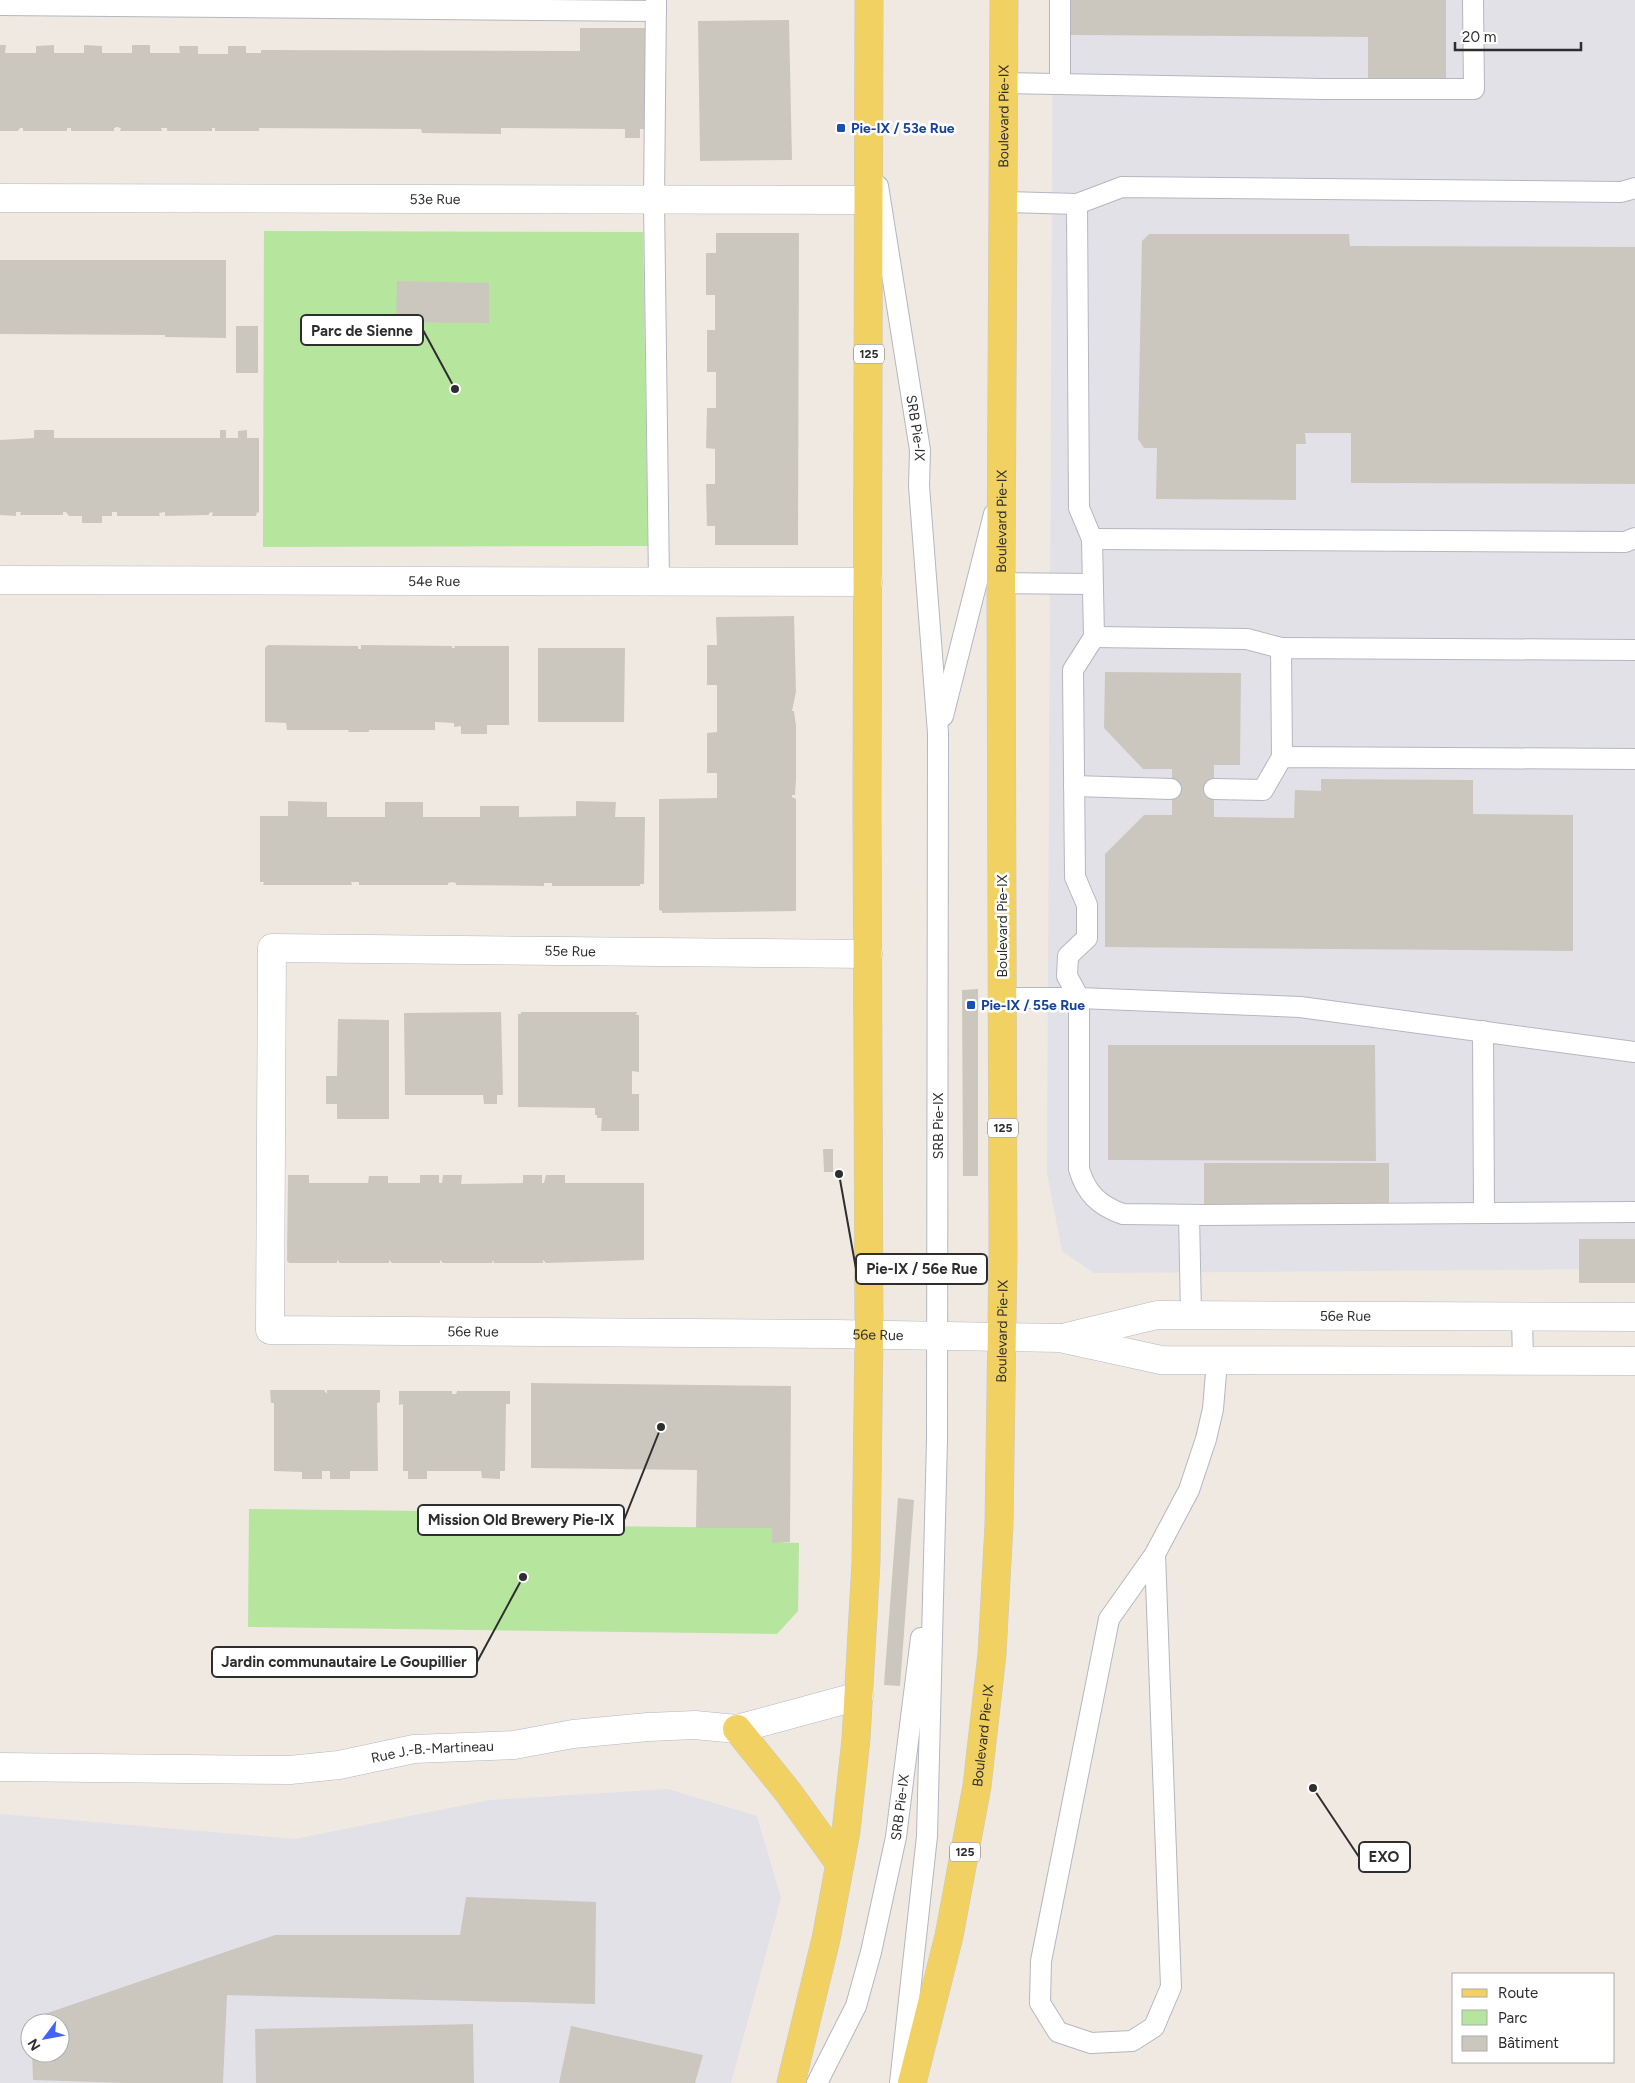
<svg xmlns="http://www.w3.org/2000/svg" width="1635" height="2083" font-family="Figtree,sans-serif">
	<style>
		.industrial { fill: #e3e1e8; fill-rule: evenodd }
		.green { fill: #b6e59e }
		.building { fill: #cbc7bf }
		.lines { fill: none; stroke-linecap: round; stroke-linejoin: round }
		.service-casing { stroke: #b4b7c1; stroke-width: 22 }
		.minor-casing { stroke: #b4b7c1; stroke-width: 29 }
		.primary-casing { stroke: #c9c9c9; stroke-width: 29 }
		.service { stroke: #fff; stroke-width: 20 }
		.minor { stroke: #fff; stroke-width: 28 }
		.primary { stroke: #f2d163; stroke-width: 28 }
		.transit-dot { fill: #1a4fb4; stroke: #fff; stroke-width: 2 }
		.labels { text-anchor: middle; stroke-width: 5; stroke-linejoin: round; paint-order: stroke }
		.shield { fill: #fff; stroke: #6d6d6d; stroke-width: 1 }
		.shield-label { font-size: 12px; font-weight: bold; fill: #2e2e2e }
		.street-label { font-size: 14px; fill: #2e2e2e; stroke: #fff }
		.transit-label { font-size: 14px; font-weight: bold; fill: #164399; stroke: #fff; text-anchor: start }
		.leader { fill: none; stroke: #2e2e2e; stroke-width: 2 }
		.callout-dot { fill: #2e2e2e; stroke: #fff; stroke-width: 2 }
		.callout { fill: #fff; stroke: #2e2e2e; stroke-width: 2 }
		.callout-label { font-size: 15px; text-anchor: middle; font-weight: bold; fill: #2e2e2e }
	</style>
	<rect width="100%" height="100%" fill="#efe9e1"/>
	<g class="industrial">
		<path d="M 1053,0 L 1635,0 L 1635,1269 L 1094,1273 L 1062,1251 L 1047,1174 Z"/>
		<path d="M 668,1789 L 757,1816 L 781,1898 L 731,2083 L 0,2083 L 0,1814 L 295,1839 L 490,1800 ZM 30,2023 L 60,2023 L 60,2053 L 30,2053 Z"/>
	</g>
	<g class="green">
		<path d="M 264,231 L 643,232 L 648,546 L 263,547 Z"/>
		<path d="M 249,1509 L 513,1512 L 513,1525 L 772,1528 L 772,1542 L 799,1543 L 798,1611 L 777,1634 L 248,1627 Z"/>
	</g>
	<g class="building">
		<path d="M 1071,0 L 1446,0 L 1446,79 L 1368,78 L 1368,37 L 1071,35 Z"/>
		<path d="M 789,20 L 792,160 L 700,161 L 698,21 Z"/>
		<path d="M 580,28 L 646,28 L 646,129 L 640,129 L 640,138 L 625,138 L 625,129 L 501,128 L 501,134 L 422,133 L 421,129 L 259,128 L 259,131 L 215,131 L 215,128 L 212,128 L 212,131 L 167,131 L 167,128 L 161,128 L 162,131 L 120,131 L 121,128 L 117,127 L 114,128 L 114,131 L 71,131 L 71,128 L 67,128 L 67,131 L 23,131 L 23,128 L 20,128 L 18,131 L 0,131 L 0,45 L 6,45 L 5,53 L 36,53 L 36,46 L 54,45 L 54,53 L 84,53 L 84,45 L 102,46 L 102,53 L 132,53 L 132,45 L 150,45 L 150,53 L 180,53 L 179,46 L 198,46 L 198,54 L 228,54 L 228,46 L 246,46 L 246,53 L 261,53 L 261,50 L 580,51 Z"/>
		<path d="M 716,233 L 799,233 L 798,545 L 715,545 L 715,526 L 707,526 L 706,484 L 715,484 L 715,449 L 706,448 L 707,408 L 716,408 L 716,372 L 707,372 L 707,330 L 715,330 L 715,295 L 706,295 L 706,253 L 716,253 Z"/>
		<path d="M 1149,234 L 1349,234 L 1350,246 L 1635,247 L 1635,484 L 1351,483 L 1351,433 L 1305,433 L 1306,444 L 1296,444 L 1296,500 L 1156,499 L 1157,448 L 1144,448 L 1138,439 L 1142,241 Z"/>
		<path d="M 0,260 L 226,260 L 226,338 L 165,337 L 165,335 L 0,334 Z"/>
		<path d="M 397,281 L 489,283 L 489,323 L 396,322 Z"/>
		<rect x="236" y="326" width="22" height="47"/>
		<path d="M 34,430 L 54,430 L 54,438 L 220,438 L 220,430 L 226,430 L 226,438 L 238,438 L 238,431 L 247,430 L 247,438 L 259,438 L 259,513 L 257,512 L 256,516 L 212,516 L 213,512 L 209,513 L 209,515 L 165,516 L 165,512 L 159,513 L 160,516 L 117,516 L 117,512 L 112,512 L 112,516 L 102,516 L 102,523 L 82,523 L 82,516 L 69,516 L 66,512 L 63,512 L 63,515 L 20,515 L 21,512 L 16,512 L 16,516 L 0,515 L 0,440 L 34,438 Z"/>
		<path d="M 794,616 L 796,692 L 792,711 L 794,711 L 796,725 L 796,780 L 795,795 L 792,795 L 792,797 L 796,799 L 796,911 L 662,913 L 662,911 L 659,910 L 659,799 L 717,798 L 717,773 L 707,773 L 707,733 L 717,732 L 717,685 L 707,685 L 707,645 L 717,645 L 716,617 Z"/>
		<path d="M 268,645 L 358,646 L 358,649 L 361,649 L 361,645 L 452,646 L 452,648 L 455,648 L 454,646 L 509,646 L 509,725 L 487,725 L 487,734 L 461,734 L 461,726 L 454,727 L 454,723 L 435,722 L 435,730 L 369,730 L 369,732 L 349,732 L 348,730 L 287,730 L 286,723 L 265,722 L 265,648 Z"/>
		<path d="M 538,648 L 625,648 L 624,722 L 538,722 Z"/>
		<path d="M 1105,672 L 1241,673 L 1240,765 L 1214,765 L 1214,817 L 1294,818 L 1295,790 L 1321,791 L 1321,779 L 1473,780 L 1473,814 L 1573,815 L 1573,951 L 1105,947 L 1105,854 L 1144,815 L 1172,815 L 1172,769 L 1143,769 L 1104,728 Z"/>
		<path d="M 288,801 L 327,802 L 327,817 L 385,817 L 385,802 L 423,802 L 423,817 L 480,817 L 480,806 L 519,806 L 519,817 L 576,816 L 576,801 L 616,802 L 615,817 L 645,817 L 644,884 L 640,884 L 640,886 L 552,886 L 552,883 L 544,883 L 544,886 L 456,885 L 456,883 L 452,882 L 448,883 L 448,885 L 359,885 L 359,882 L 351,882 L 352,885 L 263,885 L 264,882 L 260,882 L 260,816 L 288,816 Z"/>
		<path d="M 978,989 L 978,1176 L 963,1176 L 962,990 Z"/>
		<path d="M 501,1012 L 503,1095 L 497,1095 L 497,1104 L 484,1104 L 483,1095 L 405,1095 L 404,1013 Z"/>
		<path d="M 521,1012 L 637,1012 L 636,1015 L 639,1015 L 639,1072 L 632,1071 L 632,1094 L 639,1094 L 639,1131 L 601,1131 L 602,1118 L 597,1118 L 597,1115 L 595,1115 L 595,1108 L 518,1107 L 518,1014 L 521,1014 Z"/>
		<path d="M 338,1019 L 389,1020 L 389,1119 L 337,1119 L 337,1104 L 326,1104 L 326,1076 L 337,1076 Z"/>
		<path d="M 1108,1045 L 1375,1045 L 1376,1161 L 1108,1160 Z"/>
		<path d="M 823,1149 L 833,1149 L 833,1172 L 824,1172 Z"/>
		<rect x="1204" y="1163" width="185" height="41"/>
		<path d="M 288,1175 L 309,1175 L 309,1183 L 368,1183 L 369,1176 L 388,1176 L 388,1183 L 420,1183 L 420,1175 L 439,1175 L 439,1183 L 442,1183 L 443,1175 L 462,1175 L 461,1184 L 523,1183 L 523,1175 L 542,1175 L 542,1183 L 544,1183 L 546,1175 L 565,1175 L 565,1183 L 644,1183 L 644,1260 L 546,1263 L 543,1260 L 543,1263 L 494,1263 L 493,1260 L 492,1263 L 443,1263 L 440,1260 L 440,1263 L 392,1263 L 389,1260 L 389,1263 L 340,1263 L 337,1260 L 337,1263 L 289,1263 L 287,1261 Z"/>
		<rect x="1579" y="1239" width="56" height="44"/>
		<path d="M 531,1383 L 791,1386 L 790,1542 L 772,1543 L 772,1528 L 696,1528 L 697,1470 L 531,1468 Z"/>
		<path d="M 270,1390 L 324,1390 L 327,1394 L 327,1390 L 380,1390 L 380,1402 L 377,1403 L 378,1471 L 350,1471 L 350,1479 L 330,1479 L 330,1471 L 322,1471 L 322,1479 L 302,1479 L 302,1472 L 274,1471 L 274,1403 L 271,1403 Z"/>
		<path d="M 399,1391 L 452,1391 L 452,1394 L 456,1394 L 457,1391 L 510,1391 L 510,1404 L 506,1404 L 505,1471 L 500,1471 L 500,1479 L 482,1478 L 481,1471 L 427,1471 L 427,1479 L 408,1479 L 408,1471 L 403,1471 L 403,1404 L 399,1405 Z"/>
		<path d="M 898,1498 L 914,1500 L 900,1686 L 884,1685 Z"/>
		<path d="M 466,1897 L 596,1902 L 595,2004 L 227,1995 L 223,2083 L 127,2083 L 33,2080 L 32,2053 L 60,2053 L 60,2023 L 31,2023 L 30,2019 L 275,1935 L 460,1935 Z"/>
		<path d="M 473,2024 L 474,2083 L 256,2083 L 255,2029 Z"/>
		<path d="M 571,2026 L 703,2055 L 695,2083 L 559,2083 Z"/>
	</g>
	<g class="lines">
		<g class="service-casing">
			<g id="service">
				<path d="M 656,0 L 654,201 L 659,582"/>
				<path d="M 1060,0 L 1060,84"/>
				<path d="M 0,5 L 656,11"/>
				<path d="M 1004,83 L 1323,89 L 1474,89 L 1473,0"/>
				<path id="s1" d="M 878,186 L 920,450 L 919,486 L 938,733 L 937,1440 L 927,1836 L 900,2083"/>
				<path d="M 1003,202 L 1077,204 L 1079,508 L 1092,539 L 1094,637 L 1073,670 L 1075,877 L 1087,905 L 1087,938 L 1068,956 L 1067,976 L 1079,998 L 1300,1007 L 1635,1052"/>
				<path d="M 1077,204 L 1122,187 L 1621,192 L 1635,188"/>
				<path d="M 1092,539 L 1625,542 L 1635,538"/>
				<path d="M 1001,583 L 1092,584"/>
				<path d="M 1094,637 L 1247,639 L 1281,648"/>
				<path d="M 943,716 L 994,514"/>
				<path d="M 1282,757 L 1281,648 L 1635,650"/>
				<path d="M 1074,786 L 1171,789"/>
				<path d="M 1214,789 L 1263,790 L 1282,757 L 1635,759"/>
				<path d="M 1002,998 L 1079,998 L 1079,1169 C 1086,1193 1099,1206 1123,1214 L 1206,1215 L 1635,1212"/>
				<path d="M 1483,1031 L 1484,1213"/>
				<path d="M 1189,1215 L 1191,1315"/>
				<path d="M 1522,1318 L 1523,1361"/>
				<path d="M 1155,1554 L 1171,1987 L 1154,2027 L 1132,2041 L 1091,2043 L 1058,2032 L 1040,2003 L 1041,1961 L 1109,1619 L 1155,1554 L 1189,1490 L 1206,1439 L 1213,1409 L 1217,1361"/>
				<path id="s2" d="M 817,2083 L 856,2006 L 871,1952 L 896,1837 L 921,1638"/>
			</g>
		</g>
		<g class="minor-casing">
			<g id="minor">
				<path id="s3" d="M 0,198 L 869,200"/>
				<path id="s4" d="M 0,580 L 868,582"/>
				<path id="s5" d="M 868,954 L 272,948 L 270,1330 L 835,1334 L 1060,1338 L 1161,1360 L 1635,1361"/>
				<path id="s6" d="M 1066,1337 L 1157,1315 L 1635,1317"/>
				<path id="s7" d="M 0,1767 L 290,1770 L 339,1765 L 414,1749 L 514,1745 L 573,1734 L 648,1727 L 695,1725 L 737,1729 L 859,1696"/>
			</g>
		</g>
		<g class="primary-casing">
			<g id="primary">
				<path d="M 737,1729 L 788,1792 L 840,1864"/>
				<path d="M 791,2083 L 826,1939 L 846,1831 L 856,1739 L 866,1562 L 869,1335 L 867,805 L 869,0"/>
				<path id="s8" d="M 912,2083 L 949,1936 L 977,1786 L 992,1654 L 999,1525 L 1003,1255 L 1001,583 L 1004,0"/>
			</g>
		</g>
		<use href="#service" class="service"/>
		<use href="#minor" class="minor"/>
		<use href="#primary" class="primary"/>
	</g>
	<g class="transit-dot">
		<rect x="836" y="123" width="10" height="10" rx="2.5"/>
		<rect x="966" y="1000" width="10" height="10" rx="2.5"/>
	</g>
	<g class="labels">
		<g class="shield">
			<rect x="854" y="344.5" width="30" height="19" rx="4"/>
			<rect x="988" y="1118.5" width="30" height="19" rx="4"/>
			<rect x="950" y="1842.5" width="30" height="19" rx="4"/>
		</g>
		<g class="shield-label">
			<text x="869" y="358">125</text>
			<text x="1003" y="1132">125</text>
			<text x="965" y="1856">125</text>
		</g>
		<g class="street-label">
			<text dy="5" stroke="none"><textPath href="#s8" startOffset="1975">Boulevard Pie-IX</textPath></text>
			<text dy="5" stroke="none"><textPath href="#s3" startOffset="435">53e Rue</textPath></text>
			<text dy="5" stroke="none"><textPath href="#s1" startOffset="245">SRB Pie-IX</textPath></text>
			<text dy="5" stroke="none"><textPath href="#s8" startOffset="1570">Boulevard Pie-IX</textPath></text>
			<text dy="5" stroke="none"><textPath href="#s4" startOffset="434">54e Rue</textPath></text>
			<text transform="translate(1002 926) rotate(-90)" y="5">Boulevard Pie-IX</text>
			<text transform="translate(570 951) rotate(1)" y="5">55e Rue</text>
			<text transform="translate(938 1126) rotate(-90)" y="5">SRB Pie-IX</text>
			<text dy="5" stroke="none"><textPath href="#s6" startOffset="282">56e Rue</textPath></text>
			<text dy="5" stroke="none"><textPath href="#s8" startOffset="760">Boulevard Pie-IX</textPath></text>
			<text dy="5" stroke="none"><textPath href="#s5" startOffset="1181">56e Rue</textPath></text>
			<text dy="5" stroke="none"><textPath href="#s5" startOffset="1586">56e Rue</textPath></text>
			<text dy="5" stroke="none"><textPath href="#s8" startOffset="355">Boulevard Pie-IX</textPath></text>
			<text dy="5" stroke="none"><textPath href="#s7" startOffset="434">Rue J.-B.-Martineau</textPath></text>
			<text dy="5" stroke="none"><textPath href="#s2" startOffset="290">SRB Pie-IX</textPath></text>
		</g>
		<g class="transit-label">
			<text x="851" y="133">Pie-IX / 53e Rue</text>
			<text x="981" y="1010">Pie-IX / 55e Rue</text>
		</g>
	</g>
	<path class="leader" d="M455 389L423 330M839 1174L856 1269M661 1427L624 1520M523 1577L477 1662M1313 1788L1359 1857"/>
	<g class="callout-dot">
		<circle cx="455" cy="389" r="5"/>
		<circle cx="839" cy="1174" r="5"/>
		<circle cx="661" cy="1427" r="5"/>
		<circle cx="523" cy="1577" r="5"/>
		<circle cx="1313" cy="1788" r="5"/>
	</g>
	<g class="callout">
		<rect x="301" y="315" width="122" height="30" rx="5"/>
		<rect x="856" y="1254" width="131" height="30" rx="5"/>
		<rect x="418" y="1505" width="206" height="30" rx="5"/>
		<rect x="212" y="1647" width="265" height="30" rx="5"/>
		<rect x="1359" y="1842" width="51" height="30" rx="5"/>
	</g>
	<g class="callout-label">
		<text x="362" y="336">Parc de Sienne</text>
		<text x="922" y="1274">Pie-IX / 56e Rue</text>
		<text x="521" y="1525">Mission Old Brewery Pie-IX</text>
		<text x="344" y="1667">Jardin communautaire Le Goupillier</text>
		<text x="1384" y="1862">EXO</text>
	</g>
	<rect x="1452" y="1973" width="162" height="90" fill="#ffffff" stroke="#ababab"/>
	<rect x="1462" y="1989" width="25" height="8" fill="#f2d163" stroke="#ababab"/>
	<text x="1498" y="1998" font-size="15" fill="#2e2e2e">Route</text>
	<rect x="1462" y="2010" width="25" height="15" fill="#b6e59e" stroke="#ababab"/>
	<text x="1498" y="2023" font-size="15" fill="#2e2e2e">Parc</text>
	<rect x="1462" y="2036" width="25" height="15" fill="#cbc7bf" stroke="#ababab"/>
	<text x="1498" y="2048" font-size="15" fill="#2e2e2e">Bâtiment</text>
	<g transform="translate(45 2038) rotate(238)"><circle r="24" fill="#ffffff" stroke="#ababab"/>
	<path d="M0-4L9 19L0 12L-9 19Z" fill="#4264fb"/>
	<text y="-8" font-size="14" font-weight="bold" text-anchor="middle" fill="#2e2e2e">N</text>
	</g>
	<path d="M1455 42v8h126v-8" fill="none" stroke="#2e2e2e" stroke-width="2.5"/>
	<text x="1462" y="42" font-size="15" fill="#2e2e2e" stroke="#ffffff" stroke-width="4" paint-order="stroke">20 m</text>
</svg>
